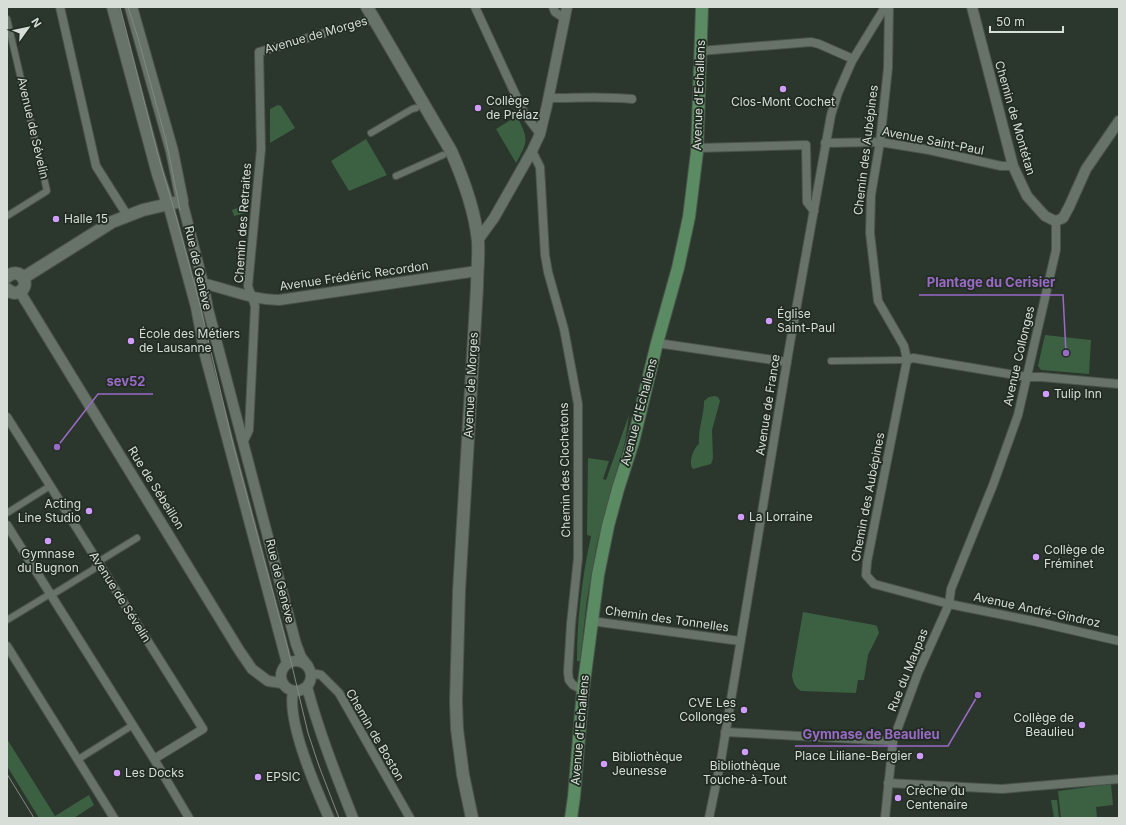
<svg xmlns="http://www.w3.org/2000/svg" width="1126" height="825" font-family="Inter,sans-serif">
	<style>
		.green { fill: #3c6142 }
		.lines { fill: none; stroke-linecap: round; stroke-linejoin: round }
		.pedestrian-casing { stroke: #4a534b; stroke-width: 8 }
		.minor-casing { stroke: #4a534b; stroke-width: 10 }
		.tertiary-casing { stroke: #4a534b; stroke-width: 12 }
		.secondary-casing { stroke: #4a534b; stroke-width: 14 }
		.primary-casing { stroke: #4a534b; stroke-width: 14 }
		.pedestrian { stroke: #677368; stroke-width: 6 }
		.minor { stroke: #677368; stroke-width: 8 }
		.tertiary { stroke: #677368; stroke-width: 10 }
		.secondary { stroke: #677368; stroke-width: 12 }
		.primary { stroke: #5a8b62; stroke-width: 12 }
		.tram { stroke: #818a81; stroke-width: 1 }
		.poi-dot { fill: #d09dfe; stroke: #212c23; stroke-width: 1.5 }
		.labels { text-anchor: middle; stroke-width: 3.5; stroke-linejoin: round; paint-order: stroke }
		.street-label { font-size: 12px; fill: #d7ded7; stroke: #212c23 }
		.poi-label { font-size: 12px; fill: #d7ded7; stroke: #212c23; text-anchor: start }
		.leader { fill: none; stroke: #9b6ac7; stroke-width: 1.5 }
		.callout-dot { fill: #9b6ac7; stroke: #212c23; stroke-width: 1.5 }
		.callout-label { font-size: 13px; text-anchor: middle; font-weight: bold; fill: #9b6ac7; stroke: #212c23; stroke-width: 3.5; stroke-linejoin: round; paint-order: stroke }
	</style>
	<rect width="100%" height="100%" fill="#2b362c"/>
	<g class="green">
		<path d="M 278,105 L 281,106 L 295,128 L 270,143 L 270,109 Z"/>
		<path d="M 517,116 C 528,139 529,140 516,163 L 496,129 Z"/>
		<path d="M 366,139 L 387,175 L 349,191 L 331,161 Z"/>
		<path d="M 240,207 L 249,212 L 234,216 L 232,210 Z"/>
		<path d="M 1045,335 L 1091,340 L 1089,374 L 1041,370 L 1038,366 Z"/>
		<path d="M 715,396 L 718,397 L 720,401 L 712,430 L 713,458 L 711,464 L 693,469 C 688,463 693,449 699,444 C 698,429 704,416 704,401 L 709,397 Z"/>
		<path d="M 629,415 L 625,442 L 610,493 L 597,544 L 587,599 L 580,661 L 577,661 C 577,619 582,578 591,536 L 587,535 L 588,458 L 609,461 L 603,479 L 606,480 Z"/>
		<path d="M 803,612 L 874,625 L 877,626 L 879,633 L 868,655 L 864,680 L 858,680 L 856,693 L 801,691 C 795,687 793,683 792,675 Z"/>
		<path d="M 7,739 L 55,816 L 89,795 L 94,805 L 74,818 L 39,818 L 7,766 Z"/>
		<path d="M 1111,784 L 1113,805 L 1096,807 L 1097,818 L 1061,818 L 1058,791 Z"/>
		<path d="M 1051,800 L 1057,800 L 1059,818 L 1054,818 Z"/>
	</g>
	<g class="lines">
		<g class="pedestrian-casing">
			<g id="pedestrian">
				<path d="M 7,19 L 47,191 L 7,216"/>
				<path d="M 371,133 L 412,109 L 416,108"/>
				<path d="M 396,176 L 443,155"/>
				<path d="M 831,361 L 907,360"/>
				<path d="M 7,513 L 50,486"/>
				<path d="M 7,620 L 50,594 L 55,593 L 94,569 L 98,562 L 137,538"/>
				<path d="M 77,760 L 133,725"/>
			</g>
		</g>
		<g class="minor-casing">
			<g id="minor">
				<path d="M 60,7 L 96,166 L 127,215"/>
				<path d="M 475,7 L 524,113 L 540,134"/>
				<path d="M 553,7 L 555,12 L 564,18"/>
				<path d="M 889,7 L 888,68 L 880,142 L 871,195 L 870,233 L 878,301 L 904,346 L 907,360 L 867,562 L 866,575 L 874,584 L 949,604 L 1033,621 L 1119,641"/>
				<path d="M 700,51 L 811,42 L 819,44 L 853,59"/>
				<path d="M 549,98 C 577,98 605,96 632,99"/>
				<path d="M 825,143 L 880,142 L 929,150 L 1001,166 L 1013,166"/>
				<path d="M 697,148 L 806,145 L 807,202 L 814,211"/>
				<path d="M 532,151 L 540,167 L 545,255 L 548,272 L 564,329 L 578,404 L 578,558 L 571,624 L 568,672 L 569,680 L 573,685 L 583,690"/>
				<path d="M 657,343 L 787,362"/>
				<path d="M 907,360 L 913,358 L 1027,377 L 1042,377 L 1119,384"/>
				<path d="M 7,417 L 203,729 L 154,759"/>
				<path d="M 243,443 L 249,430 L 255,306 L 248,286 L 261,149 L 259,52 L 374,19"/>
				<path d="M 7,525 L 154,759 L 189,818"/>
				<path d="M 591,621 L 740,641"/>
				<path d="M 7,646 L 114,818"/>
				<path d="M 311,676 L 316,674 L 321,675 L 339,693 L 410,818"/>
				<path d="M 725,732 L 893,741"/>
				<path d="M 888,783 L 1002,789 L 1119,779"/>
				<path d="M 709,818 L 721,760 L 789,349 L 831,115 L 838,93 L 852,61 L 885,7"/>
				<path d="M 885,818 L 893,741 L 918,673 L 949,604 L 951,589 L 993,485 L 1018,415 L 1056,250 L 1056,221"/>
			</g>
		</g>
		<g class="tertiary-casing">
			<g id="tertiary">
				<path d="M 972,7 L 1013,166 L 1027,196 L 1045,216 L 1053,220 L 1056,221 L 1063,218 L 1069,207 L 1086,169 L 1119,121"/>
				<path d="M 182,201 L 203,283 L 208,309 L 296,644 L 301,657 L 308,666"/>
				<path d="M 168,204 L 196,307 L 205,355 L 287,663"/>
				<path d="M 478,240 L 494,218 L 532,151 L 540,134 L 547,105 L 567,7"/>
				<path d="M 198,282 C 225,288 251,300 279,300 L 477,271"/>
				<path d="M 20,292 L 239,650 L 252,669 L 268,681 L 282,683"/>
				<circle cx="296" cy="676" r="15"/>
				<path d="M 307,687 C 319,732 336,775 353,818"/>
				<path d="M 293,692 C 287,722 316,789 329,818"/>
			</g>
		</g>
		<g class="secondary-casing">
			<g id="secondary">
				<path d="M 113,7 L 158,174 L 168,204"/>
				<path d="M 367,7 L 451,151 C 463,178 475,212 478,241 C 479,256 477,272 477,287 L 459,591 L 456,701 L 457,729 L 463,775 L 472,818"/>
				<path d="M 7,277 C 21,265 32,286 19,292 C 14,294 10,292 7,289"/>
				<path d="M 23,278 L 112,222 L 143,210 L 182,201 L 172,151 L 131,7"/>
			</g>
		</g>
		<g class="primary-casing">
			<path id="primary" d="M 571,818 L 574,797 L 583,690 L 598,575 L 608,526 L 618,489 L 633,442 L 657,343 L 678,268 L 689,217 L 697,152 L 702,7"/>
		</g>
		<use href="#pedestrian" class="pedestrian"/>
		<use href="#minor" class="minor"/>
		<use href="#tertiary" class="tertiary"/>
		<use href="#secondary" class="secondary"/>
		<use href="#primary" class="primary"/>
		<g class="tram">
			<path d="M 120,7 L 158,155 L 178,223 L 198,297 L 233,444 L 288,649 L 308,733 L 319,766 L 339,818"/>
			<path d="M 128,7 L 138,38 L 166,140 L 180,210"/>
			<path d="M 7,774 L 34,818"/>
		</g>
	</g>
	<g class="poi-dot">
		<circle cx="783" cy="89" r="4"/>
		<circle cx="478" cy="108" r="4"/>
		<circle cx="56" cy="219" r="4"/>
		<circle cx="769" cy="321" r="4"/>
		<circle cx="131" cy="341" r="4"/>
		<circle cx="1046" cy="394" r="4"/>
		<circle cx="89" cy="511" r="4"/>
		<circle cx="741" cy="517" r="4"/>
		<circle cx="48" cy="541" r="4"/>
		<circle cx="1036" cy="557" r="4"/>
		<circle cx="744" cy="710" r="4"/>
		<circle cx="1082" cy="725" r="4"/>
		<circle cx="745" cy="752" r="4"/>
		<circle cx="920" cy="756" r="4"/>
		<circle cx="604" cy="764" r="4"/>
		<circle cx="117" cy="773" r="4"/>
		<circle cx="258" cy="777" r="4"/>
		<circle cx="898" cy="798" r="4"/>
	</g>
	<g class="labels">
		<g class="street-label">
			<text transform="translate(316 35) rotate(-16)" y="4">Avenue de Morges</text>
			<text transform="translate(699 95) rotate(-88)" y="4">Avenue d'Echallens</text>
			<text transform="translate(1015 118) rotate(74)" y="4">Chemin de Montétan</text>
			<text transform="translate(33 128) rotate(77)" y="4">Avenue de Sévelin</text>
			<text transform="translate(933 141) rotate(11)" y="4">Avenue Saint-Paul</text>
			<text transform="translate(866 150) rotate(-83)" y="4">Chemin des Aubépines</text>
			<text transform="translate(243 223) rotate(-86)" y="4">Chemin des Retraites</text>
			<text transform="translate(198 268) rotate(77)" y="4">Rue de Genève</text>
			<text transform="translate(354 276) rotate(-8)" y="4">Avenue Frédéric Recordon</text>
			<text transform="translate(1019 356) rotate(-77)" y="4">Avenue Collonges</text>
			<text transform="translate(471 385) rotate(-87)" y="4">Avenue de Morges</text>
			<text transform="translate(768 405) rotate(-81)" y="4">Avenue de France</text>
			<text transform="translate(639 412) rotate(-75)" y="4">Avenue d'Echallens</text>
			<text transform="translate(565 470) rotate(-91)" y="4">Chemin des Clochetons</text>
			<text transform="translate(156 488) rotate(58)" y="4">Rue de Sébeillon</text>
			<text transform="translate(868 497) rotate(-79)" y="4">Chemin des Aubépines</text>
			<text transform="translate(280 581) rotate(76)" y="4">Rue de Genève</text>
			<text transform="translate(120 597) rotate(58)" y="4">Avenue de Sévelin</text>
			<text transform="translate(1037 610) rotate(12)" y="4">Avenue André-Gindroz</text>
			<text transform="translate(667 619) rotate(8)" y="4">Chemin des Tonnelles</text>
			<text transform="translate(908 670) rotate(-68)" y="4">Rue du Maupas</text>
			<text transform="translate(580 730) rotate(-85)" y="4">Avenue d'Echallens</text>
			<text transform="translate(375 735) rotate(60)" y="4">Chemin de Boston</text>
		</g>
		<g class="poi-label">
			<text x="486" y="105">Collège<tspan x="486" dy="14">de Prélaz</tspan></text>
			<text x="783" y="106" text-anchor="middle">Clos-Mont Cochet</text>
			<text x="64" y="223">Halle 15</text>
			<text x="777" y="318">Église<tspan x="777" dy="14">Saint-Paul</tspan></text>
			<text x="139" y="338">École des Métiers<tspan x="139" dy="14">de Lausanne</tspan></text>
			<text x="1054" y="398">Tulip Inn</text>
			<text x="81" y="508" text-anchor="end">Acting<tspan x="81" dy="14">Line Studio</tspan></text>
			<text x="749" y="521">La Lorraine</text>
			<text x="1044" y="554">Collège de<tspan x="1044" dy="14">Fréminet</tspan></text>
			<text x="48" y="558" text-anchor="middle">Gymnase<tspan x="48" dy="14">du Bugnon</tspan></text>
			<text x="736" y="707" text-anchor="end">CVE Les<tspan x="736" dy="14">Collonges</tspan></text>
			<text x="1074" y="722" text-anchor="end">Collège de<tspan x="1074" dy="14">Beaulieu</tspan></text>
			<text x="912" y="760" text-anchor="end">Place Liliane-Bergier</text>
			<text x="612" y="761">Bibliothèque<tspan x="612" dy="14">Jeunesse</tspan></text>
			<text x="745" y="770" text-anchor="middle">Bibliothèque<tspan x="745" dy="14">Touche-à-Tout</tspan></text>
			<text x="125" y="777">Les Docks</text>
			<text x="266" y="781">EPSIC</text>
			<text x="906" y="795">Crèche du<tspan x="906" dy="14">Centenaire</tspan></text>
		</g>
	</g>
	<path class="leader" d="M1066 353L1063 295H919M57 447L98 394H153M978 695L948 746H795"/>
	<g class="callout-dot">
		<circle cx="1066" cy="353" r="4"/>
		<circle cx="57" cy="447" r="4"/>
		<circle cx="978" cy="695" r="4"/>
	</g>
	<g class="callout-label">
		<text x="991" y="287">Plantage du Cerisier</text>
		<text x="126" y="386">sev52</text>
		<text x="871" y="739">Gymnase de Beaulieu</text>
	</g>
	<rect width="1126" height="825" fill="none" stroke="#d7ded7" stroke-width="16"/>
	<g transform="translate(28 28) rotate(57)" stroke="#212c23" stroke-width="3" paint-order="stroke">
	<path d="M0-3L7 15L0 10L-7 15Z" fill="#d7ded7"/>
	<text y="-6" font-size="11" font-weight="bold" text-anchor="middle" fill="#d7ded7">N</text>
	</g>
	<path d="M990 26v6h73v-6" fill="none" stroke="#d7ded7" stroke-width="2"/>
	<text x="996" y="26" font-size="12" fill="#d7ded7" stroke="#212c23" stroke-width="3" paint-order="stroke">50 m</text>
</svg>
